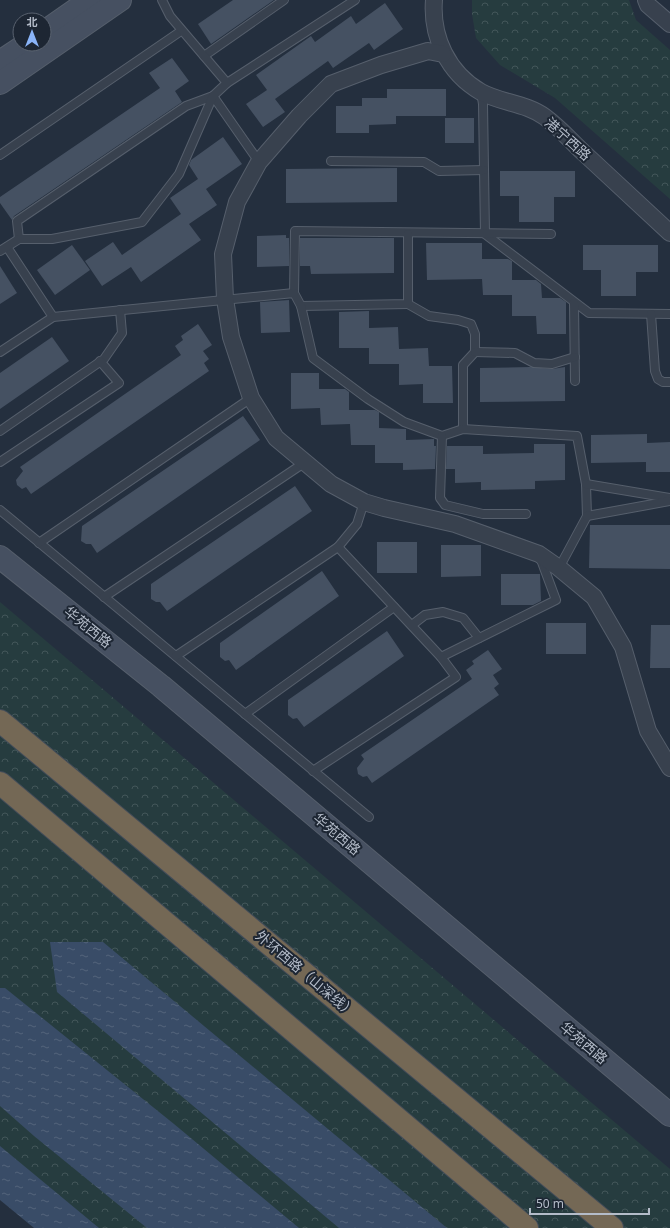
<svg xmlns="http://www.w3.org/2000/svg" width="670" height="1228" font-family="'Noto Sans','Noto Sans SC',sans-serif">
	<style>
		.forest { fill: url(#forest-crowns) }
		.water { fill: url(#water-ripples) }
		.building { fill: #455162 }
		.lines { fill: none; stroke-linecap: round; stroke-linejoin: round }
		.lane-casing { stroke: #565f6c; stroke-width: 10 }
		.street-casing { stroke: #565f6c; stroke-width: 18 }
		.secondary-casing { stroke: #565f6c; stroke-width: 24 }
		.highway-casing { stroke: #434c59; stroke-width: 24 }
		.lane { stroke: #38414e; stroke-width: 8 }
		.street { stroke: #38414e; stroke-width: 16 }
		.secondary { stroke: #465061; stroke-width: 22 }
		.highway { stroke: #746855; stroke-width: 22 }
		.labels { text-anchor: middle; stroke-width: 4; stroke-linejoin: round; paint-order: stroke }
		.street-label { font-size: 14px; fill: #b4bcc9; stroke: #1d2633 }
	</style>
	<defs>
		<pattern id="forest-crowns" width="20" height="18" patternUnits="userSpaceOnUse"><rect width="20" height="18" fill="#263c3f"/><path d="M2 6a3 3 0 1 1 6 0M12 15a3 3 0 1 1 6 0" fill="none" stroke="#435659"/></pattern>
		<pattern id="water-ripples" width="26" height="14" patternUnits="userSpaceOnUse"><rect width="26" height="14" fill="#394c67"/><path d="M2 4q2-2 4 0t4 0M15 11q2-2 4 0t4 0" fill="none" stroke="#53647b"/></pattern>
	</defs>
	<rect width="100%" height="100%" fill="#242f3e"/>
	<g class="forest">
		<path d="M 472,0 L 629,0 L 636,20 L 670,50 L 670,199 L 555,98 L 500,65 L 476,38 L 472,14 Z"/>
		<path d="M 0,602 L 670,1169 L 670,1228 L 54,1228 L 0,1185 Z"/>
	</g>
	<g class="water">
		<path d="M 50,942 L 103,942 L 447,1228 L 339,1228 L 57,992 Z"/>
		<path d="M 0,988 L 5,988 L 174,1124 L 299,1228 L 147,1228 L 34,1136 L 0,1106 Z"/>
		<path d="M 0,1146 L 99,1228 L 34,1228 L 0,1200 Z"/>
	</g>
	<g class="building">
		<path d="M 233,0 L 274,0 L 211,44 L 198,24 Z"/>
		<path d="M 385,3 L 403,29 L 374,50 L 369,43 L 333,68 L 328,61 L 275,99 L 285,112 L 263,127 L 246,104 L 267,90 L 256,75 L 311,36 L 315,42 L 351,16 L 356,24 Z"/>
		<path d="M 172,58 L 189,81 L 175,91 L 182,102 L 14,216 L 12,220 L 0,203 L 0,197 L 160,88 L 149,73 Z"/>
		<path d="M 387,89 L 446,89 L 446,116 L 396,116 L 396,124 L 369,125 L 369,133 L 336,133 L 336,106 L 362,106 L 362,98 L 387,98 Z"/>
		<rect x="445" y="118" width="29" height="25"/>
		<path d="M 223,137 L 242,164 L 206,189 L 217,205 L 189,224 L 201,240 L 141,282 L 131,267 L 102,286 L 85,261 L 113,242 L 122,255 L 181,214 L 170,198 L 198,179 L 189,165 L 191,160 Z"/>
		<path d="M 397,168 L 397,202 L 286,203 L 286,169 Z"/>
		<path d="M 500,171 L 575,171 L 575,197 L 554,197 L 554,222 L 519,222 L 519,196 L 500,196 Z"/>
		<path d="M 286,235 L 286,238 L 289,238 L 289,266 L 257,267 L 257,236 Z"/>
		<path d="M 300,238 L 394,238 L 394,273 L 311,274 L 310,266 L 300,266 Z"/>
		<path d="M 426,243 L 482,243 L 482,259 L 508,259 L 512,261 L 512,280 L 536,280 L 541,284 L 542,298 L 560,298 L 566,302 L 566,334 L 537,334 L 536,316 L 512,316 L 512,295 L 483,295 L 482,279 L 427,280 Z"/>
		<path d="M 72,245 L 90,270 L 55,295 L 37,270 Z"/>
		<path d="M 583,245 L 658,245 L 658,272 L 636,272 L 636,296 L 601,296 L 601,270 L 583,270 Z"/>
		<path d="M 0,266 L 17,293 L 0,304 Z"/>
		<path d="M 289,300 L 290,332 L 261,333 L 260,302 Z"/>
		<path d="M 369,311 L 369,328 L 398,327 L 399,349 L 428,348 L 429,366 L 452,366 L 453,403 L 423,403 L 423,384 L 399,385 L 399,364 L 369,364 L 369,348 L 339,348 L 339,312 Z"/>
		<path d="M 198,324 L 212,345 L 203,351 L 209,359 L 204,363 L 209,371 L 31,494 L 26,487 L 22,489 L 17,485 L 16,480 L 23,471 L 20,467 L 181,355 L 175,346 L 183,340 L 181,336 Z"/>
		<path d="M 52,337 L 69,361 L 0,409 L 0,373 Z"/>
		<path d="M 530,367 L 552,369 L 565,367 L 565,401 L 480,402 L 480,368 Z"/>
		<path d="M 291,373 L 319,373 L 319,389 L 345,389 L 349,392 L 349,410 L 375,410 L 379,412 L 379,428 L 406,429 L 406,440 L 434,439 L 434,446 L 436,446 L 435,469 L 403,470 L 403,463 L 375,463 L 375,445 L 351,445 L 350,424 L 321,425 L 320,408 L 291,409 Z"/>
		<path d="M 243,416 L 260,440 L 97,553 L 91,544 L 86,544 L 81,541 L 82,526 Z"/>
		<path d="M 647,434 L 647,443 L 670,442 L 670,472 L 646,472 L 646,462 L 591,463 L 591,435 Z"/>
		<path d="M 534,444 L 565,444 L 565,480 L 535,481 L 535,489 L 481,490 L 481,482 L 455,483 L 455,469 L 446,469 L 447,446 L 483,446 L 483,454 L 534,453 Z"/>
		<path d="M 295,486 L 312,511 L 167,611 L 160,602 L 156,602 L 151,599 L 151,584 Z"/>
		<path d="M 590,525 L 670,525 L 670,569 L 589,568 Z"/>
		<rect x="377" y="542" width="40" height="31"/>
		<path d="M 441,545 L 481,545 L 481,576 L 441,577 Z"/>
		<path d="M 322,571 L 339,596 L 236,670 L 229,660 L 225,661 L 220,657 L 220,643 Z"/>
		<path d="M 501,574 L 540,574 L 541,601 L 533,605 L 501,605 Z"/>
		<rect x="546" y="623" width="40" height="31"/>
		<path d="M 651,625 L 670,625 L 670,668 L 650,668 Z"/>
		<path d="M 387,631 L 404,656 L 304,727 L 297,718 L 293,719 L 288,715 L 288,700 Z"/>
		<path d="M 488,650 L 502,669 L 493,675 L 499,684 L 494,688 L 499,695 L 372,783 L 367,776 L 363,777 L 358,774 L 357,768 L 364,759 L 361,755 L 472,679 L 466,670 L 474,664 L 472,661 Z"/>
	</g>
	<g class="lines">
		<g class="lane-casing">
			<g id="lane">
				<path d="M 204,56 L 284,0"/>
				<path d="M 227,83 L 355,0"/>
				<path d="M 481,92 L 483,104 L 485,234 L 589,313 L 670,314"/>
				<path d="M 0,155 L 181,31"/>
				<path d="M 331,161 L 424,162 L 439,171 L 484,170"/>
				<path d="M 19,239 L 17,221 L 186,106 L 213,96 L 259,162"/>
				<path d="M 7,247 L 53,317"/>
				<path d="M 0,251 L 19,239 L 52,239 L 142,222 L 179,174 L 213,96 L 227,83 L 170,16 L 162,0"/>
				<path d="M 294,293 L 295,231 L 551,234"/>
				<path d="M 574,303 L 575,381"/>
				<path d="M 408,304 L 429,316 L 458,320 L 471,324 L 475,334 L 475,352 L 463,365 L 463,429"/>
				<path d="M 301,306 L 408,304 L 408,234"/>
				<path d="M 651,314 L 655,371 L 658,379 L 663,382 L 670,382"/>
				<path d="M 0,352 L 53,317 L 294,293 L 301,306 L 313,358 L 368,399 L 404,422 L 442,436 L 463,429 L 577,436 L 586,484 L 587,516 L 559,568"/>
				<path d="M 475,352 L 515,353 L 534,363 L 552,364 L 575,357"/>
				<path d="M 0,431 L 104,359 L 122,333 L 120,310"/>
				<path d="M 442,436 L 440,498 L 445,505 L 483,514 L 526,514"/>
				<path d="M 0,462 L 119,383 L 100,361"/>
				<path d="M 586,484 L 670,498"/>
				<path d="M 0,510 L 369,817"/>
				<path d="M 587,516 L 670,501"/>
				<path d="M 39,543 L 251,398"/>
				<path d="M 104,597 L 304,463"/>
				<path d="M 412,625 L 425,615 L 443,612 L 463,618 L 479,638"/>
				<path d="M 176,656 L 338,547 L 357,524 L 364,502"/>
				<path d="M 441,657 L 556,600 L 540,557"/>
				<path d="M 245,714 L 394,607"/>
				<path d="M 313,771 L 456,677 L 441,657 L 338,547"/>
			</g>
		</g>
		<g class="street-casing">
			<g id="street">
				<path d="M 434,0 C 431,37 448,73 481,92 C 501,103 526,103 545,117 C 560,128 572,142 585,154 C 614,181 642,207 670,233"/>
				<path d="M 646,0 L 648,5 L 670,24"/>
				<path d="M 443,54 L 428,51 L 381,65 L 331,84 L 299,116 L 259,162 L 237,202 L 223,254 L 225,299 L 231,337 L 251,398 L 276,438 L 331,484 L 364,502 L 384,508 L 455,524 L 539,554 L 559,568 L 594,597 L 623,647 L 648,731 L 670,768"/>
			</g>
		</g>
		<g class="secondary-casing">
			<g id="secondary">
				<path d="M 44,32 L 90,0"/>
				<path d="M 0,62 L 27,44"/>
				<path d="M 0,83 L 120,0"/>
				<path d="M 0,557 L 161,686 L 670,1115"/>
			</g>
		</g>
		<g class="highway-casing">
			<g id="highway">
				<path d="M 0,721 L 612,1228"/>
				<path d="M 0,783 L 527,1228"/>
			</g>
		</g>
		<use href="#lane" class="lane"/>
		<use href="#street" class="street"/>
		<use href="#secondary" class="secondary"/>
		<use href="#highway" class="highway"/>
	</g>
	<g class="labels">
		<g class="street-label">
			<text transform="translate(568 139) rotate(42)" y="5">港宁西路</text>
			<text transform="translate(88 627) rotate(39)" y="5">华苑西路</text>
			<text transform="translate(337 834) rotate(40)" y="5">华苑西路</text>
			<text transform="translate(306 974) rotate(40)" y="5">外环西路（山深线）</text>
			<text transform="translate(584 1043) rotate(40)" y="5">华苑西路</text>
		</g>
	</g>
	<g transform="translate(32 32)"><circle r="19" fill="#1d2633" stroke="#59626f"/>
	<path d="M0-3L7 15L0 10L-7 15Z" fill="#8ab4f8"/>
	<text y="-6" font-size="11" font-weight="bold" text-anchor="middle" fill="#b4bcc9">北</text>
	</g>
	<path d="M530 1208v6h119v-6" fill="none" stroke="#b4bcc9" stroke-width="2"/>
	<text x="536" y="1208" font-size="12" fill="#b4bcc9" stroke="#1d2633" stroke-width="3" paint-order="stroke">50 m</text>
</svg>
